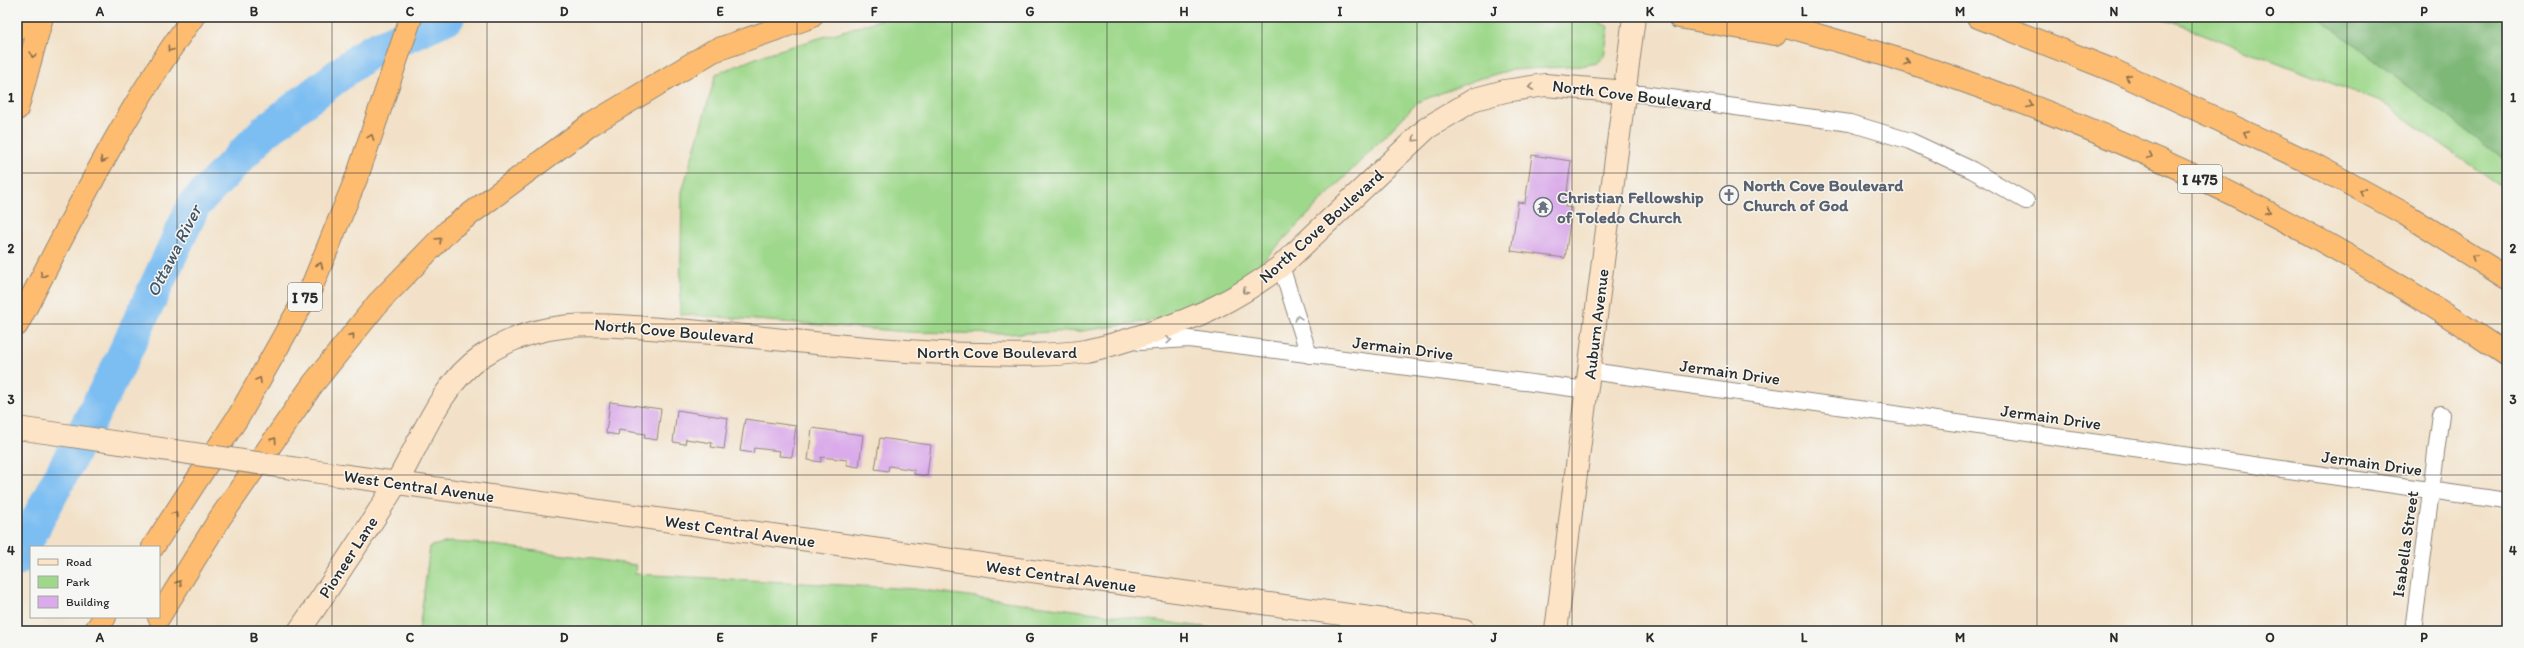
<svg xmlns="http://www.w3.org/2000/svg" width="2524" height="648" font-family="Itim,sans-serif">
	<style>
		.green { fill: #9ed88b; stroke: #64825b }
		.forest { fill: #7eb877; stroke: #547251 }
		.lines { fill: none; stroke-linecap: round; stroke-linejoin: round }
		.river { stroke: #7dbef2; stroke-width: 34 }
		.building { fill: #daabea }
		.street-casing { stroke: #8e867a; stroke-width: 18 }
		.secondary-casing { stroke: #8e867a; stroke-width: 24 }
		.highway-casing { stroke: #8e867a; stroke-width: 24 }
		.street { stroke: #fff; stroke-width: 16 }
		.secondary { stroke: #fee4c6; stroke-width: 22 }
		.highway { stroke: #fdbc70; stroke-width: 22 }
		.secondary-bridge-casing { stroke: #8e867a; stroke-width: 24; stroke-linecap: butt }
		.secondary-bridge { stroke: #fee4c6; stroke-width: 22 }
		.oneway { stroke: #8a6c4a }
		.oneway2 { stroke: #948878 }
		.oneway3 { stroke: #a0a0a0 }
		.grid { fill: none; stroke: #2b2b2b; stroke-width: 1; stroke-opacity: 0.55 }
		.labels { text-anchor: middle; stroke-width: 3; stroke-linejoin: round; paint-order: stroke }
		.shield { fill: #f6f6f2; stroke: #686867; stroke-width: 1 }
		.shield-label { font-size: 16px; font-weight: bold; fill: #2b2b2b }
		.street-label { font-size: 17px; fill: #2b2b2b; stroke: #f6f6f2 }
		.worship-label { font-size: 17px; font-weight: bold; fill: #5b616d; stroke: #f6f6f2; text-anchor: start }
		.water-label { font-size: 18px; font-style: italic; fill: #445767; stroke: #f6f6f2 }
		.neatline { fill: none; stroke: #2b2b2b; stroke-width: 1.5 }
		.grid-label { font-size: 13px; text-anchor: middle; font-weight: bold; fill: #2b2b2b }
	</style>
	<rect width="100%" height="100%" fill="#f6f6f2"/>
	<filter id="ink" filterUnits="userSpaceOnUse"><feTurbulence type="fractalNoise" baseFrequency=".025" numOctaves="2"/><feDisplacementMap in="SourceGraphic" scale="8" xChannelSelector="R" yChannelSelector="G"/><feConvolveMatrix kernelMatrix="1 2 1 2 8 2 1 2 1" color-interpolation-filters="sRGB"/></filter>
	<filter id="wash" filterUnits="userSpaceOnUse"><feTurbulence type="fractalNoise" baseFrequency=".012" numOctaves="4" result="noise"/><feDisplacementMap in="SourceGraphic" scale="16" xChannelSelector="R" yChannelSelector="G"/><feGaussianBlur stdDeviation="0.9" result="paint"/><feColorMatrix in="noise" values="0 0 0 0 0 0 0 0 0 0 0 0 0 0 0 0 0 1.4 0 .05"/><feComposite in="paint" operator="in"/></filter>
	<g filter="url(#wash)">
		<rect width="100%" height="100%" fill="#f2e1c8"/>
		<g class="green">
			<path d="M 890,17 L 1564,17 L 1599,22 L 1609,27 L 1604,56 L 1598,63 L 1581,66 L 1510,70 L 1475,80 L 1418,102 L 1255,269 L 1226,289 L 1156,320 L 1082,331 L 1005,334 L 909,332 L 680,314 L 682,192 L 716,74 L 766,54 Z"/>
			<path d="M 2159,17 L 2507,17 L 2507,190 L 2383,103 Z"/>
			<path d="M 450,542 L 487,544 L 636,565 L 635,574 L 915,589 L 1233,631 L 419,631 L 430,546 Z"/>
		</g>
		<path class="forest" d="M 2318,17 L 2507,17 L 2507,162 Z"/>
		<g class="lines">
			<path class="river" d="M 17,559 L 118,367 L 194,205 L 265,131 L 369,52 L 448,17"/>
		</g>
		<g id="blocks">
			<g class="building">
				<path d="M 1532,155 L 1571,161 L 1565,207 L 1572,208 L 1565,258 L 1511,251 L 1518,202 L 1525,203 Z"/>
				<path d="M 610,402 L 661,409 L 657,440 L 644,438 L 645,434 L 619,430 L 618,435 L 606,433 Z"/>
				<path d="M 677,410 L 728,418 L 724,449 L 711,447 L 712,443 L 686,439 L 685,444 L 673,442 Z"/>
				<path d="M 745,419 L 796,426 L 792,457 L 779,456 L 780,451 L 754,448 L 753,453 L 740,451 Z"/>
				<path d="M 812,428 L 863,435 L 859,467 L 847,465 L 847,460 L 821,457 L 821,462 L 808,460 Z"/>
				<path d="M 880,438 L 931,445 L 927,476 L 914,474 L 914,470 L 889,466 L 888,471 L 875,469 Z"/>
			</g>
		</g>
	</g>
	<g filter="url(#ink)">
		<use href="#blocks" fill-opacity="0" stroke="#8e867a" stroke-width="1"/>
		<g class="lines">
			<g class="street-casing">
				<g id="street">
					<path d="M 1625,94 L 1642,94 L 1850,123 L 1910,141 L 1972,170 L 2026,201"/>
					<path d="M 1281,266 L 1309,355"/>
					<path d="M 1139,342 L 1189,339 L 1587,390"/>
					<path d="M 1590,371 L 2507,501"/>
					<path d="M 2413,631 L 2441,414"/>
				</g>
			</g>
			<g class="secondary-casing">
				<g id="secondary">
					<path d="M 340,475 L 1464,631"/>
					<path d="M 299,631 C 332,583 365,534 395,485 C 421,442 439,385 482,356 C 544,315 604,325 674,330 C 776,337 878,353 981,354 C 1015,355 1052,356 1086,351 C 1107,347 1127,340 1147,334 C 1201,316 1236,300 1281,266 L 1427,128 L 1475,99 L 1505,91 L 1545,85 L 1615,91 L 1625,94"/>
					<path d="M 1556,631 L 1634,17"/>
				</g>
			</g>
			<g class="highway-casing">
				<g id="highway">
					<path d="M 1679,17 L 1775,34"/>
					<path d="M 1755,17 C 1823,37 1892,55 1958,79 C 2152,147 2338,239 2507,355"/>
					<path d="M 1978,17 L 2117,72 L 2315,165 L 2405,214 L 2507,278"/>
					<path d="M 17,30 L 21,17"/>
					<path d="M 17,109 L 42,17"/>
					<path d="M 17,325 C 72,220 123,113 193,17"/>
					<path d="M 153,547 L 240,414 L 312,286 L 358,174 L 411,17"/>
					<path d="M 159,617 L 220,518 L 313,384 L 378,303 L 450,229 L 590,125 L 713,51 L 811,17"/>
					<path d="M 95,631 L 105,617"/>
				</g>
			</g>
			<use href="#street" class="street"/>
			<use href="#secondary" class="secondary"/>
			<use href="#highway" class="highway"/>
			<g class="secondary-bridge-casing">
				<path id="secondary-bridge" d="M 17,428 L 340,475"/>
			</g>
			<use href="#secondary-bridge" class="secondary-bridge"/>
		</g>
		<defs><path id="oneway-chevron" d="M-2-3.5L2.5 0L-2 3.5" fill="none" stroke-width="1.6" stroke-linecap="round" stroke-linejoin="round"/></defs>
		<g class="oneway">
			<use href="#oneway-chevron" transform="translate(170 49) rotate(126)"/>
			<use href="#oneway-chevron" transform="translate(33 55) rotate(106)"/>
			<use href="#oneway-chevron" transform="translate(1907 62) rotate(18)"/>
			<use href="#oneway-chevron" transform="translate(2128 77) rotate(-155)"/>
			<use href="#oneway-chevron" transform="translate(2030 105) rotate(22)"/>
			<use href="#oneway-chevron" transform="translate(2246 133) rotate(-155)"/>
			<use href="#oneway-chevron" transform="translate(371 137) rotate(-70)"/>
			<use href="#oneway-chevron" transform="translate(2150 156) rotate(25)"/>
			<use href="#oneway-chevron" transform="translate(103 160) rotate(121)"/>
			<use href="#oneway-chevron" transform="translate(2362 191) rotate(-152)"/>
			<use href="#oneway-chevron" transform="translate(2268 211) rotate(25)"/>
			<use href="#oneway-chevron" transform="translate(439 240) rotate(-46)"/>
			<use href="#oneway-chevron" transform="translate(2474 257) rotate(-147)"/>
			<use href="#oneway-chevron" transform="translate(320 265) rotate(-68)"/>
			<use href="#oneway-chevron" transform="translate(43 275) rotate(117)"/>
			<use href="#oneway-chevron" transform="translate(352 336) rotate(-51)"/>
			<use href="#oneway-chevron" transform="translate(259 380) rotate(-60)"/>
			<use href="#oneway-chevron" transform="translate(274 440) rotate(-55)"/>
			<use href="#oneway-chevron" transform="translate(175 514) rotate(-57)"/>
			<use href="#oneway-chevron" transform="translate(179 583) rotate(-58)"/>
		</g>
		<g class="oneway2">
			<use href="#oneway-chevron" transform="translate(1531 87) rotate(172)"/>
			<use href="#oneway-chevron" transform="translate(1415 139) rotate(137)"/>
			<use href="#oneway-chevron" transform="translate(1245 291) rotate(147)"/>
		</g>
		<g class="oneway3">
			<use href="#oneway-chevron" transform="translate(1298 318) rotate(-108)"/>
			<use href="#oneway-chevron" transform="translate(1169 340) rotate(-4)"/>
		</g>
	</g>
	<path class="grid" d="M 177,17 L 177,631M 332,17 L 332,631M 487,17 L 487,631M 642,17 L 642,631M 797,17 L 797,631M 952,17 L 952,631M 1107,17 L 1107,631M 1262,17 L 1262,631M 1417,17 L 1417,631M 1572,17 L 1572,631M 1727,17 L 1727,631M 1882,17 L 1882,631M 2037,17 L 2037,631M 2192,17 L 2192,631M 2347,17 L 2347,631M 17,173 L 2507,173M 17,324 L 2507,324M 17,475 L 2507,475"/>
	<defs>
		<g id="church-ring" transform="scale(1)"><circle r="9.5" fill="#f6f6f2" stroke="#6b7280" stroke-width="1.5"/><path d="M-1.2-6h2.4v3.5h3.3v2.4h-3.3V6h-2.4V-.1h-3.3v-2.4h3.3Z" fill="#6b7280"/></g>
		<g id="temple-ring" transform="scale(1)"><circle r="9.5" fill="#f6f6f2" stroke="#6b7280" stroke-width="1.5"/><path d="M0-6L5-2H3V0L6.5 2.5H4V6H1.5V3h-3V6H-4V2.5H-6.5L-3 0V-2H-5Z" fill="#6b7280"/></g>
	</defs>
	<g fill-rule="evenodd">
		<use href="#church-ring" x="1729" y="195"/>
		<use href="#temple-ring" x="1543" y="207"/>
	</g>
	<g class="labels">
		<g class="shield">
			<rect x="2178" y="165" width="44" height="28" rx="3"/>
			<rect x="288" y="283" width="34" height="28" rx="3"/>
		</g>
		<g class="shield-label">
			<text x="2200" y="185">I 475</text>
			<text x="305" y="303">I 75</text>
		</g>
		<g class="street-label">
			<text transform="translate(1632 95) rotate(7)" y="6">North Cove Boulevard</text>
			<text transform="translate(1321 226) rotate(-42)" y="6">North Cove Boulevard</text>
			<text transform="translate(1596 324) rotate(-83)" y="6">Auburn Avenue</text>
			<text transform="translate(674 331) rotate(5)" y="6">North Cove Boulevard</text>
			<text transform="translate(1403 348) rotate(7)" y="6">Jermain Drive</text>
			<text x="997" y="358">North Cove Boulevard</text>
			<text transform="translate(1730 372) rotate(8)" y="6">Jermain Drive</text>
			<text transform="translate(2051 417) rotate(8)" y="6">Jermain Drive</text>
			<text transform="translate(2372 463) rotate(8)" y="6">Jermain Drive</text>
			<text transform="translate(419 486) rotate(8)" y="6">West Central Avenue</text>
			<text transform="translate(740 531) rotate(8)" y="6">West Central Avenue</text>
			<text transform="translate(2405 544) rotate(-82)" y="6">Isabella Street</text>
			<text transform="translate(348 557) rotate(-57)" y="6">Pioneer Lane</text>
			<text transform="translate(1061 576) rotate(8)" y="6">West Central Avenue</text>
		</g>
		<g class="worship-label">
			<text x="1743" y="191">North Cove Boulevard<tspan x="1743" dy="20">Church of God</tspan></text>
			<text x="1557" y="203">Christian Fellowship<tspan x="1557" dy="20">of Toledo Church</tspan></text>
		</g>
		<g class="water-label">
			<text transform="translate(174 251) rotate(-63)" y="6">Ottawa River</text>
		</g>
	</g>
	<rect width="2524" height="648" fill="none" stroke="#f6f6f2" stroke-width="44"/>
	<rect x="30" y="546" width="130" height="72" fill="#f6f6f2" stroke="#a5a5a2"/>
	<rect x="38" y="559" width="20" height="6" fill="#fee4c6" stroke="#a5a5a2"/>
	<text x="66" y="566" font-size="12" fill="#2b2b2b">Road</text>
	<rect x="38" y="576" width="20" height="12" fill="#9ed88b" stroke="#a5a5a2"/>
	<text x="66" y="586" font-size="12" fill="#2b2b2b">Park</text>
	<rect x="38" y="596" width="20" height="12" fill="#daabea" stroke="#a5a5a2"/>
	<text x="66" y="606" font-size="12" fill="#2b2b2b">Building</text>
	<rect x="22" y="22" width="2480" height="604" class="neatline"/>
	<g class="grid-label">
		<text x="100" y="16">A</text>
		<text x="254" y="16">B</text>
		<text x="410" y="16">C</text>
		<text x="564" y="16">D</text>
		<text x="720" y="16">E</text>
		<text x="874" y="16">F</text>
		<text x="1030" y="16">G</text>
		<text x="1184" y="16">H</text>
		<text x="1340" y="16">I</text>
		<text x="1494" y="16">J</text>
		<text x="1650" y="16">K</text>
		<text x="1804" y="16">L</text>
		<text x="1960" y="16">M</text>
		<text x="2114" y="16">N</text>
		<text x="2270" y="16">O</text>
		<text x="2424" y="16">P</text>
		<text x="11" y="102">1</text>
		<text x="2513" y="102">1</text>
		<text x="11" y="253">2</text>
		<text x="2513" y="253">2</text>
		<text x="11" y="404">3</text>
		<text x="2513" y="404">3</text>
		<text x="11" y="555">4</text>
		<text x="2513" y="555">4</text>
		<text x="100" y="642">A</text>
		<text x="254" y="642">B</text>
		<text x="410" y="642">C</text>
		<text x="564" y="642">D</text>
		<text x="720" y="642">E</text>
		<text x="874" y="642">F</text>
		<text x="1030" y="642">G</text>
		<text x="1184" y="642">H</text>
		<text x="1340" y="642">I</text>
		<text x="1494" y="642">J</text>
		<text x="1650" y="642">K</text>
		<text x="1804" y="642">L</text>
		<text x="1960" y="642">M</text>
		<text x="2114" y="642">N</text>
		<text x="2270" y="642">O</text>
		<text x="2424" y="642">P</text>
	</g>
</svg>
